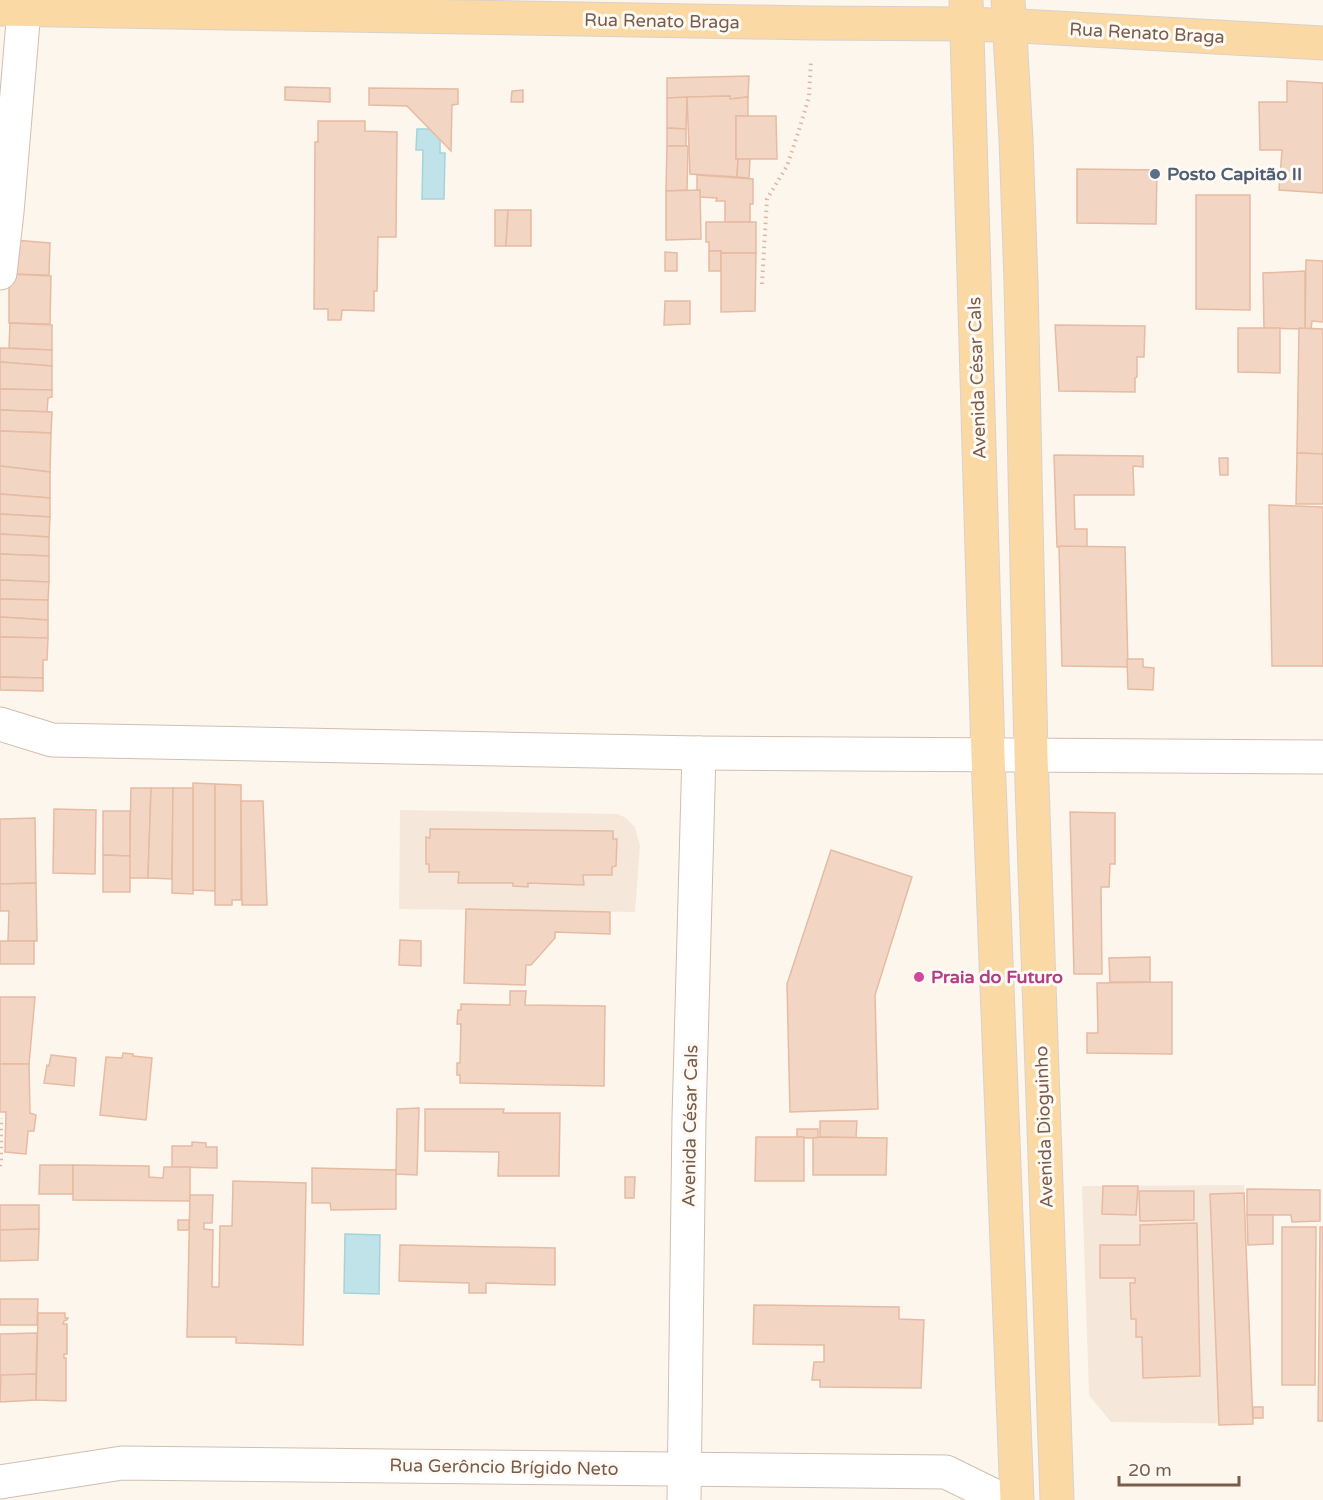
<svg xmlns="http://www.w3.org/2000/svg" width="1323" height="1500" font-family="'Varela Round',sans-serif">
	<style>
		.residential { fill: #f5e8da }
		.water { fill: #bfe3e8; stroke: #a5d3da; stroke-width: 1.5 }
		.building { fill: #f3d5c3; stroke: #e6bba3; stroke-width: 1.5 }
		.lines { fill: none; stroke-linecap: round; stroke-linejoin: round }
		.street-casing { stroke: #d1beb0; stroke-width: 35 }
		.primary-casing { stroke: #dad1cd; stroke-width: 35 }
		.path { stroke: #d9b8a5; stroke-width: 4; stroke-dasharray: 1.5 4.5; stroke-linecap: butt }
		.street { stroke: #fff; stroke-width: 33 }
		.primary { stroke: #fbd9a5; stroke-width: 33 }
		.service-dot { fill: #5c6f8a; stroke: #fffaf3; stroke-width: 2 }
		.hotel-dot { fill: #d1479c; stroke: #fffaf3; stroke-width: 2 }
		.labels { text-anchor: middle; stroke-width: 6; stroke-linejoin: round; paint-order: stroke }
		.street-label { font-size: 18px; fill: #7a5c4d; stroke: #fffaf3 }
		.service-label { font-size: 18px; font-weight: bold; fill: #4e5e75; stroke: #fffaf3; text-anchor: start }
		.hotel-label { font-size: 18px; font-weight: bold; fill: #b23c85; stroke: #fffaf3; text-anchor: start }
	</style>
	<rect width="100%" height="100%" fill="#fdf6ec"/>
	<g class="residential">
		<path d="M 400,810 L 618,814 L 626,818 L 635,827 L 640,846 L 635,912 L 399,909 Z"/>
		<path d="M 1244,1185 L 1253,1424 L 1111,1422 L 1089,1395 L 1082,1186 Z"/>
	</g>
	<g class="water">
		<path d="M 417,129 L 430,129 L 440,139 L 440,153 L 445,153 L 444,199 L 422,199 L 423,150 L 416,150 Z"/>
		<path d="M 345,1234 L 380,1235 L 379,1294 L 344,1293 Z"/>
	</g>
	<g class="building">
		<path d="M 749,76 L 748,97 L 730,99 L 730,96 L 667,98 L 667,78 Z"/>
		<path d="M 1287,81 L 1323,83 L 1323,193 L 1279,190 L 1282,150 L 1260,150 L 1259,102 L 1287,102 Z"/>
		<path d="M 285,87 L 330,88 L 330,102 L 285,100 Z"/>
		<path d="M 369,88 L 458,89 L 458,104 L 452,105 L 451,151 L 407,106 L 369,105 Z"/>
		<path d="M 523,90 L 523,102 L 511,102 L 512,91 Z"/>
		<path d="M 730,96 L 730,99 L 748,97 L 748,116 L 736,116 L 736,159 L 738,159 L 737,177 L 690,174 L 687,97 Z"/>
		<path d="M 687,97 L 686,129 L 667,128 L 667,98 Z"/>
		<path d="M 736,116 L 776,116 L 777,159 L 736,159 Z"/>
		<path d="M 318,121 L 365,121 L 365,131 L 397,132 L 396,237 L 378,237 L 377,291 L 374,291 L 374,311 L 342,310 L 341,320 L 328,320 L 328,309 L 314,309 L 315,142 L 318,142 Z"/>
		<path d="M 667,128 L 686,129 L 686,146 L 667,146 Z"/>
		<path d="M 667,146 L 688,146 L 687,190 L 666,191 Z"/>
		<path d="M 738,159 L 750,159 L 749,178 L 737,177 Z"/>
		<path d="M 1077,169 L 1157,170 L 1156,224 L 1077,223 Z"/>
		<path d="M 697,175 L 753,179 L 753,204 L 750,204 L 750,222 L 725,222 L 725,201 L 716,201 L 717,198 L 700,197 L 700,190 L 697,190 Z"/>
		<path d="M 700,190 L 701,239 L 666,240 L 666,191 Z"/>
		<path d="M 1196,195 L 1250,195 L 1250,310 L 1196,309 Z"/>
		<path d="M 495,210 L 508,210 L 506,246 L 495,246 Z"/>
		<path d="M 508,210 L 531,210 L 531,246 L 506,246 Z"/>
		<path d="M 706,222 L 756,222 L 756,253 L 721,253 L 721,251 L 709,251 L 709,242 L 706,242 Z"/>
		<path d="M 14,240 L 50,243 L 49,275 L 12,274 Z"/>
		<rect x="709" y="251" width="12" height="20"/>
		<path d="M 665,252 L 677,253 L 677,271 L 665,271 Z"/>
		<path d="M 721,253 L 756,253 L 755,311 L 721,312 Z"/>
		<path d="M 1306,260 L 1323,261 L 1323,322 L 1312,321 L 1311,329 L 1305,329 Z"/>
		<path d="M 1305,271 L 1305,329 L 1264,328 L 1263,273 Z"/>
		<path d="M 9,274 L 51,276 L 50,324 L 9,323 Z"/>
		<path d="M 665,301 L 690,301 L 690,324 L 664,325 Z"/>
		<path d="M 10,323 L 52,325 L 52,350 L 9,348 Z"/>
		<path d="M 1055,325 L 1145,326 L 1144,357 L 1137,357 L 1137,377 L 1135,378 L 1135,392 L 1059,391 Z"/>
		<path d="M 1238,328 L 1280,328 L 1280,373 L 1238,372 Z"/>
		<path d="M 1299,328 L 1323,329 L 1323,454 L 1297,453 Z"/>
		<path d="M 0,348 L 52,350 L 52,366 L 0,362 Z"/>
		<path d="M 0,362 L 52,366 L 52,390 L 0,389 Z"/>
		<path d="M 0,389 L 52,390 L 52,397 L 48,398 L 47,412 L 0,410 Z"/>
		<path d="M 0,410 L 52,412 L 51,433 L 0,431 Z"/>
		<path d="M 0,431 L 51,433 L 50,472 L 0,466 Z"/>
		<path d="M 1297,453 L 1323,454 L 1323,504 L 1296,504 Z"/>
		<path d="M 1054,455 L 1143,456 L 1143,467 L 1133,466 L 1134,495 L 1074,495 L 1075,529 L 1087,529 L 1087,547 L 1057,547 Z"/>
		<path d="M 1219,458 L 1228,458 L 1228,475 L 1220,475 Z"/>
		<path d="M 0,466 L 50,472 L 50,498 L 0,494 Z"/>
		<path d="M 0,494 L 50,498 L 50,517 L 0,514 Z"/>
		<path d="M 1269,505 L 1323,507 L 1323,666 L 1272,666 Z"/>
		<path d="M 0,514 L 50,517 L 49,537 L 0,534 Z"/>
		<path d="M 0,534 L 49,537 L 49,556 L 0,554 Z"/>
		<path d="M 1059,546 L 1125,547 L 1128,667 L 1062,666 Z"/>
		<path d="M 0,554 L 49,556 L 49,582 L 0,580 Z"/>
		<path d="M 0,580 L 49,582 L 48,600 L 0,599 Z"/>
		<path d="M 0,599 L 48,600 L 48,620 L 0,617 Z"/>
		<path d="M 0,617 L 48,620 L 48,638 L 0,637 Z"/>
		<path d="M 0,637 L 48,638 L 47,660 L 43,660 L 43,678 L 0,677 Z"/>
		<path d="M 1127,659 L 1143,659 L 1143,667 L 1154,668 L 1153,690 L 1128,689 Z"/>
		<path d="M 0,677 L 43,678 L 43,691 L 0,690 Z"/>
		<path d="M 193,783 L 215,784 L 215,891 L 193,890 Z"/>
		<path d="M 215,784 L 241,785 L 241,900 L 232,900 L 232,905 L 215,905 Z"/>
		<path d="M 131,788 L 151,788 L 148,878 L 129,878 Z"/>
		<path d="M 151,788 L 173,788 L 172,879 L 148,878 Z"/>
		<path d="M 173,788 L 193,788 L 193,894 L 172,893 Z"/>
		<path d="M 241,801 L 263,801 L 267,905 L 242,905 Z"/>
		<path d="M 54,809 L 96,810 L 95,874 L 53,873 Z"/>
		<path d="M 103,811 L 130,811 L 130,856 L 103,855 Z"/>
		<path d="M 1070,812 L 1115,813 L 1115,864 L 1110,864 L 1109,887 L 1101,887 L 1102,974 L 1074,974 Z"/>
		<path d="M 35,818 L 36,883 L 0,884 L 0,819 Z"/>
		<path d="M 430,829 L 613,831 L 613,839 L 617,839 L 616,866 L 612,867 L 612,875 L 583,875 L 584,885 L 528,883 L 528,887 L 513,886 L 513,883 L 458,883 L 459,872 L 429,872 L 429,864 L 426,864 L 426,837 L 430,838 Z"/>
		<path d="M 831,850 L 912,877 L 875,995 L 878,1109 L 790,1112 L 787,984 Z"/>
		<path d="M 103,855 L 130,856 L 130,892 L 103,892 Z"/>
		<path d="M 36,883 L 37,941 L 8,941 L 9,911 L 0,911 L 0,884 Z"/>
		<path d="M 466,909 L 610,912 L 610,934 L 555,932 L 555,938 L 531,965 L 526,965 L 525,985 L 464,983 Z"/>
		<path d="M 400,940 L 421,941 L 421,966 L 399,965 Z"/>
		<rect x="0" y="941" width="34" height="23"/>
		<path d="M 1150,957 L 1150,982 L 1110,982 L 1109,958 Z"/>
		<path d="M 1172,982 L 1172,1054 L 1087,1053 L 1087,1033 L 1098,1033 L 1097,983 Z"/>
		<path d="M 510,991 L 526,991 L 525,1005 L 605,1006 L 604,1086 L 460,1083 L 460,1075 L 457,1075 L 457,1063 L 460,1063 L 461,1024 L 457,1024 L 458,1010 L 461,1010 L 461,1004 L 510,1005 Z"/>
		<path d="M 0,997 L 35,997 L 29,1064 L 0,1064 Z"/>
		<path d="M 123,1053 L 133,1054 L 133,1056 L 152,1058 L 146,1120 L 100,1115 L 106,1057 L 122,1058 Z"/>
		<path d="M 51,1055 L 76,1058 L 74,1086 L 44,1083 L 47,1065 L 49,1066 Z"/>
		<path d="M 0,1064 L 29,1064 L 30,1113 L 36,1115 L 34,1131 L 28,1131 L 26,1154 L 5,1152 L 6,1112 L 0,1112 Z"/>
		<path d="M 419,1108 L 417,1175 L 396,1174 L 397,1109 Z"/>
		<path d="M 425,1109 L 504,1109 L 503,1113 L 560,1113 L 559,1176 L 498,1176 L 499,1152 L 425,1151 Z"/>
		<path d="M 820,1121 L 857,1121 L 856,1138 L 820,1137 Z"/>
		<rect x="797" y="1129" width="21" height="9"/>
		<path d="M 756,1137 L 804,1137 L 804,1181 L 755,1181 Z"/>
		<path d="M 820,1137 L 887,1138 L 886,1175 L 813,1175 L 813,1138 Z"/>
		<path d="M 192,1142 L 206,1143 L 206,1147 L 217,1147 L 217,1168 L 172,1167 L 172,1146 L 192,1146 Z"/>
		<path d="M 40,1165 L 73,1165 L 73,1194 L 39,1194 Z"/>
		<path d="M 73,1165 L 149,1166 L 149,1177 L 163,1178 L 164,1167 L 190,1167 L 190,1201 L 73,1200 Z"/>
		<path d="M 312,1168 L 396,1170 L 396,1209 L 331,1210 L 330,1203 L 312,1203 Z"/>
		<path d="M 625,1177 L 635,1177 L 634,1198 L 625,1198 Z"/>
		<path d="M 233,1181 L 306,1183 L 303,1345 L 236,1343 L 236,1337 L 187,1337 L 190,1195 L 213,1195 L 212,1223 L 204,1223 L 204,1229 L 213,1230 L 212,1287 L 219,1287 L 220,1226 L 232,1226 Z"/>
		<path d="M 1103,1186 L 1138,1186 L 1136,1215 L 1102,1214 Z"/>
		<path d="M 1247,1189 L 1320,1190 L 1320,1221 L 1292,1222 L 1291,1215 L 1247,1215 Z"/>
		<path d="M 1139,1191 L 1194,1191 L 1194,1220 L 1140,1221 Z"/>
		<path d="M 1244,1193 L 1253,1424 L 1219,1425 L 1210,1194 Z"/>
		<path d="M 0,1205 L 39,1205 L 39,1229 L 0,1230 Z"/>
		<path d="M 1247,1215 L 1273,1215 L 1273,1244 L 1248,1245 Z"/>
		<rect x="178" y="1220" width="11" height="10"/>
		<path d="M 1197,1223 L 1200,1376 L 1143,1378 L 1142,1337 L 1136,1337 L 1136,1319 L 1131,1319 L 1130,1283 L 1135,1283 L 1135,1278 L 1100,1278 L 1100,1245 L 1140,1245 L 1140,1225 Z"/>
		<path d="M 1282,1227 L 1316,1227 L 1315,1385 L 1282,1385 Z"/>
		<path d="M 1320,1227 L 1323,1227 L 1323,1421 L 1318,1421 Z"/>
		<path d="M 39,1229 L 38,1260 L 0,1261 L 0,1230 Z"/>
		<path d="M 400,1245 L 555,1248 L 555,1285 L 486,1283 L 486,1293 L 469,1293 L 469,1283 L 399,1281 Z"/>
		<path d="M 0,1299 L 38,1299 L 37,1325 L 0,1325 Z"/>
		<path d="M 754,1305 L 899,1307 L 899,1319 L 924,1320 L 921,1388 L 820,1387 L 820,1380 L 812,1380 L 814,1362 L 824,1362 L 824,1345 L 753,1344 Z"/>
		<path d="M 38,1313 L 65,1313 L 65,1318 L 68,1318 L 67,1320 L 64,1321 L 63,1324 L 67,1324 L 67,1354 L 64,1354 L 64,1358 L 66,1358 L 66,1401 L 36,1400 Z"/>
		<path d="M 37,1333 L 36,1374 L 0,1376 L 0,1334 Z"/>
		<path d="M 36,1374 L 36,1400 L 0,1402 L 1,1375 Z"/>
		<rect x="1253" y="1407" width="10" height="11"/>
	</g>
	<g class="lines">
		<g class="street-casing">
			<g id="street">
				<path d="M 0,273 L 7,212 L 24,10"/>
				<path d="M 0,724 L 52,740 L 699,753 L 1323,757"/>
				<path d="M 0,1482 L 122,1463 L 946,1472 L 1003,1500"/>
				<path d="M 684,1500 L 689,1118 L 699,753"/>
			</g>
		</g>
		<g class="primary-casing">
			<g id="primary">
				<path d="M 966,0 L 988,756 L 1017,1500"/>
				<path d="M 1008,0 L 1016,139 L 1021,282 L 1031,755 L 1057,1500"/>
				<path d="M 0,9 L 813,23 L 967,24 L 1021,26 L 1323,43"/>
			</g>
		</g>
		<g class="path">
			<path d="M 762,284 L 767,199 L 787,166 L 798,133 L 809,97 L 811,60"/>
			<path d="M 0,1166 L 1,1163 L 1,1118"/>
		</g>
		<use href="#street" class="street"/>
		<use href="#primary" class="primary"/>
	</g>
	<circle class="service-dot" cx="1155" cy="174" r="6"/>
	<circle class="hotel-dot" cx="919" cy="977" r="6"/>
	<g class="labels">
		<g class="street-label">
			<text transform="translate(662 21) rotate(1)" y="6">Rua Renato Braga</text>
			<text transform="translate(1147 33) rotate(3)" y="6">Rua Renato Braga</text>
			<text transform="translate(977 378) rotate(-92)" y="6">Avenida César Cals</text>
			<text transform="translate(690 1126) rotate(-89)" y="6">Avenida César Cals</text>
			<text transform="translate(1044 1127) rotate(-92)" y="6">Avenida Dioguinho</text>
			<text transform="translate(504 1467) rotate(1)" y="6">Rua Gerôncio Brígido Neto</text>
		</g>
		<g class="service-label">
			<text x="1167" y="180">Posto Capitão II</text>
		</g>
		<g class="hotel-label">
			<text x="931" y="983">Praia do Futuro</text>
		</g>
	</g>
	<path d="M1119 1476v9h120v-9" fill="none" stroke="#7a5c4d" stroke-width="3"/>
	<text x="1128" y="1476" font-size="18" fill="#7a5c4d" stroke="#fffaf3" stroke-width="4.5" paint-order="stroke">20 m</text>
</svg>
